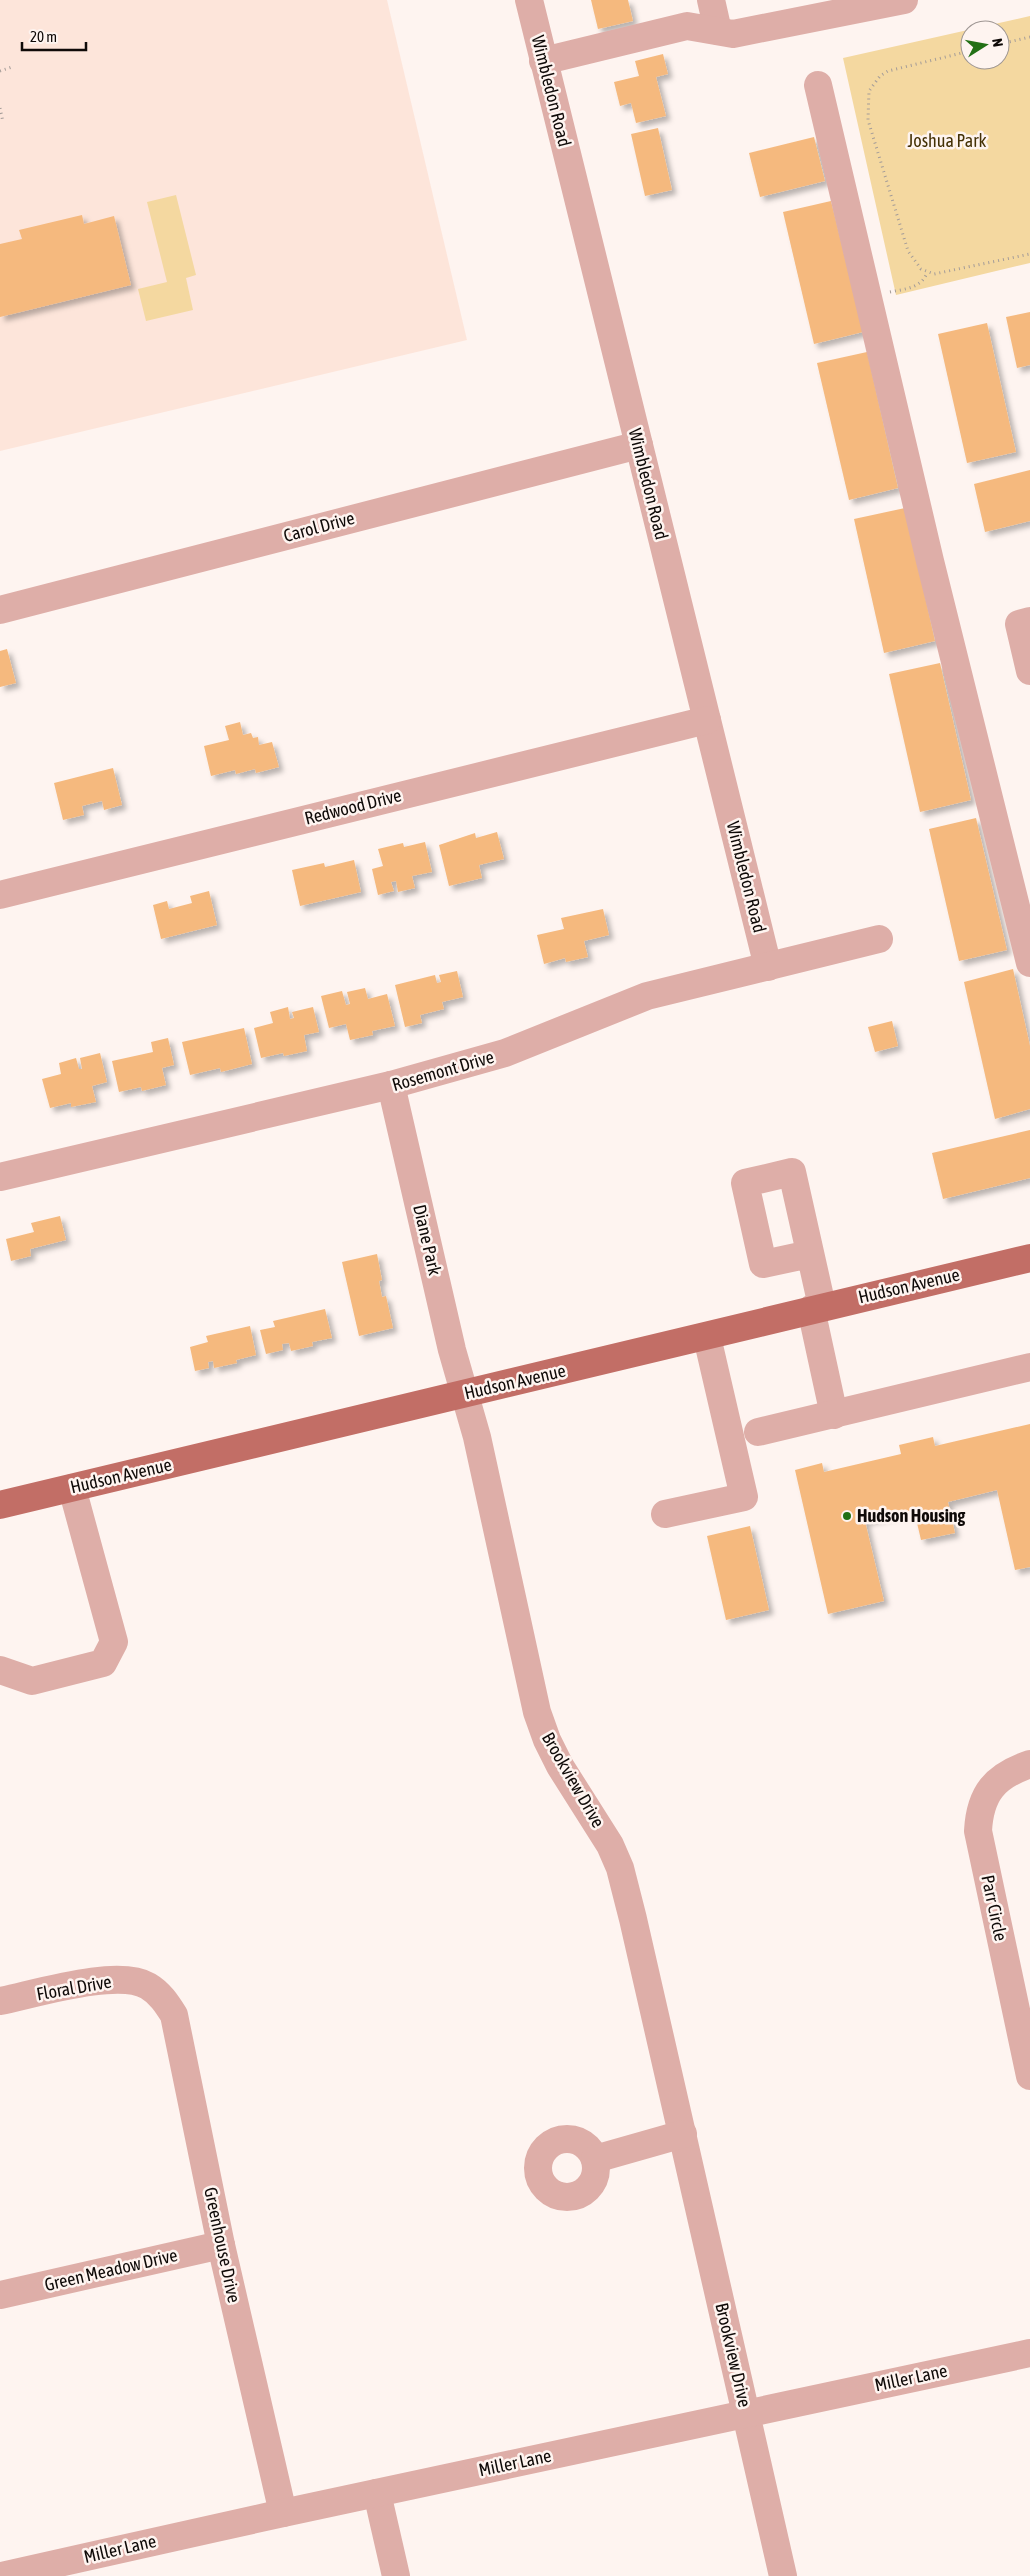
<svg xmlns="http://www.w3.org/2000/svg" width="1030" height="2576" font-family="'Asap Condensed',sans-serif">
	<style>
		.built { fill: #fde5da }
		.green { fill: #f4d8a0; fill-rule: evenodd }
		.building { fill: #f5b97e; filter: url(#shadow) }
		.lines { fill: none; stroke-linecap: round; stroke-linejoin: round }
		.path { stroke: #a49c98; stroke-width: 3; stroke-dasharray: 1 4; stroke-linecap: butt }
		.minor { stroke: #deaea8; stroke-width: 28 }
		.major { stroke: #c26e66; stroke-width: 28 }
		.poi-dot { fill: #227015; stroke: #fef4f0; stroke-width: 2 }
		.labels { text-anchor: middle; stroke-width: 5; stroke-linejoin: round; paint-order: stroke }
		.street-label { font-size: 18px; fill: #0f0a08; stroke: #fef4f0 }
		.park-label { font-size: 18px; fill: #443105; stroke: #fef4f0 }
		.poi-label { font-size: 18px; font-weight: bold; fill: #0f0a08; stroke: #fef4f0; text-anchor: start }
	</style>
	<defs>
		<filter id="shadow"><feDropShadow dx="4.5" dy="4.5" stdDeviation="2.5" flood-color="#0004"/></filter>
	</defs>
	<rect width="100%" height="100%" fill="#fef4f0"/>
	<path class="built" d="M 0,0 L 387,0 L 467,340 L 0,451 Z"/>
	<g class="green">
		<path d="M 1030,16 L 1030,263 L 896,295 L 843,58 ZM 970,30 L 1000,30 L 1000,60 L 970,60 Z"/>
		<path d="M 176,195 L 196,275 L 186,278 L 193,310 L 146,321 L 138,289 L 167,282 L 147,202 Z"/>
	</g>
	<g class="building">
		<path d="M 591,0 L 628,0 L 633,21 L 598,29 Z"/>
		<path d="M 663,54 L 668,74 L 656,77 L 666,116 L 636,123 L 631,103 L 620,106 L 614,82 L 639,76 L 635,61 Z"/>
		<path d="M 658,128 L 672,190 L 645,196 L 631,134 Z"/>
		<path d="M 814,137 L 825,181 L 760,197 L 749,153 Z"/>
		<path d="M 831,201 L 863,332 L 814,344 L 783,212 Z"/>
		<path d="M 82,215 L 84,224 L 114,216 L 131,285 L 0,317 L 0,244 L 22,239 L 19,230 Z"/>
		<path d="M 1030,312 L 1030,365 L 1017,368 L 1006,317 Z"/>
		<path d="M 987,323 L 1016,452 L 967,463 L 938,334 Z"/>
		<path d="M 867,352 L 898,488 L 849,500 L 817,363 Z"/>
		<path d="M 1030,470 L 1030,521 L 985,532 L 974,484 Z"/>
		<path d="M 905,508 L 935,641 L 884,653 L 854,519 Z"/>
		<path d="M 7,649 L 16,683 L 0,687 L 0,651 Z"/>
		<path d="M 940,663 L 971,800 L 920,812 L 889,674 Z"/>
		<path d="M 240,722 L 243,735 L 251,733 L 253,738 L 258,737 L 259,745 L 272,742 L 279,767 L 256,773 L 255,769 L 236,774 L 235,770 L 211,776 L 204,746 L 229,740 L 225,726 Z"/>
		<path d="M 113,768 L 122,805 L 104,810 L 102,801 L 82,806 L 84,815 L 63,820 L 54,783 Z"/>
		<path d="M 976,818 L 1007,950 L 959,961 L 929,829 Z"/>
		<path d="M 497,832 L 504,859 L 479,865 L 482,878 L 449,886 L 439,845 L 475,833 L 476,838 Z"/>
		<path d="M 425,842 L 432,872 L 412,876 L 415,888 L 398,892 L 396,881 L 391,882 L 394,891 L 378,895 L 372,869 L 383,866 L 378,849 L 403,843 L 404,847 Z"/>
		<path d="M 354,860 L 361,892 L 300,906 L 292,870 L 324,863 L 325,867 Z"/>
		<path d="M 209,891 L 217,925 L 161,939 L 153,905 L 167,901 L 169,909 L 192,903 L 190,896 Z"/>
		<path d="M 603,909 L 609,935 L 584,941 L 588,957 L 566,962 L 565,958 L 544,964 L 537,935 L 564,929 L 561,918 Z"/>
		<path d="M 1013,969 L 1030,1046 L 1030,1109 L 995,1119 L 964,982 Z"/>
		<path d="M 457,971 L 463,997 L 442,1002 L 444,1009 L 420,1015 L 422,1023 L 405,1027 L 395,985 L 435,975 L 437,983 L 441,982 L 439,975 Z"/>
		<path d="M 365,988 L 368,999 L 387,994 L 395,1026 L 372,1031 L 373,1035 L 350,1040 L 346,1024 L 329,1028 L 321,996 L 342,991 L 346,1005 L 350,1004 L 347,992 Z"/>
		<path d="M 288,1007 L 290,1019 L 294,1018 L 292,1012 L 313,1007 L 319,1032 L 304,1035 L 307,1051 L 284,1056 L 283,1053 L 261,1058 L 254,1028 L 273,1023 L 270,1012 Z"/>
		<path d="M 892,1021 L 898,1046 L 875,1052 L 868,1027 Z"/>
		<path d="M 244,1028 L 252,1064 L 221,1072 L 220,1068 L 190,1075 L 182,1042 Z"/>
		<path d="M 168,1038 L 174,1065 L 162,1068 L 166,1085 L 142,1091 L 141,1087 L 119,1092 L 112,1061 L 153,1052 L 151,1042 Z"/>
		<path d="M 100,1053 L 107,1082 L 92,1086 L 96,1102 L 71,1107 L 71,1103 L 50,1108 L 42,1079 L 61,1074 L 59,1063 L 76,1058 L 79,1069 L 82,1069 L 80,1058 Z"/>
		<path d="M 1030,1130 L 1030,1178 L 943,1199 L 932,1153 Z"/>
		<path d="M 60,1216 L 66,1240 L 30,1249 L 31,1256 L 11,1261 L 6,1239 L 34,1232 L 31,1223 Z"/>
		<path d="M 377,1254 L 382,1280 L 379,1281 L 382,1297 L 386,1296 L 393,1328 L 359,1336 L 342,1262 Z"/>
		<path d="M 325,1309 L 332,1338 L 312,1342 L 313,1346 L 291,1351 L 289,1343 L 282,1344 L 283,1350 L 266,1354 L 260,1330 L 275,1327 L 273,1321 Z"/>
		<path d="M 250,1326 L 256,1355 L 236,1360 L 237,1363 L 214,1368 L 213,1361 L 208,1362 L 209,1368 L 195,1371 L 190,1347 L 208,1342 L 206,1336 Z"/>
		<path d="M 1030,1424 L 1030,1567 L 1015,1570 L 997,1490 L 948,1502 L 955,1533 L 921,1540 L 914,1510 L 865,1521 L 884,1601 L 828,1614 L 795,1470 L 822,1463 L 824,1472 L 901,1454 L 899,1445 L 933,1437 L 935,1446 Z"/>
		<path d="M 750,1526 L 769,1610 L 726,1620 L 707,1536 Z"/>
	</g>
	<g class="lines">
		<g class="path">
			<path d="M 1000,44 L 1030,37"/>
			<path d="M 970,51 L 888,71 L 880,76 L 869,91 L 868,120 L 908,251 L 921,269 L 934,274 L 1030,254"/>
			<path d="M 0,71 L 12,67"/>
			<path d="M 0,108 L 3,122"/>
			<path d="M 890,292 C 905,289 921,288 927,273"/>
		</g>
		<g class="minor">
			<path d="M 529,0 L 768,967"/>
			<path d="M 711,0 L 718,31"/>
			<path d="M 543,61 L 687,26 L 733,34 L 904,0"/>
			<path d="M 818,85 L 930,561 L 1030,963"/>
			<path d="M 0,610 L 639,445"/>
			<path d="M 1030,621 L 1019,624 L 1030,671"/>
			<path d="M 0,895 L 707,720"/>
			<path d="M 391,1085 L 452,1350 L 477,1437 L 537,1712 L 547,1740 L 560,1766 L 610,1845 L 620,1868 L 633,1919 L 783,2576"/>
			<path d="M 0,1177 L 391,1085 L 505,1053 L 647,996 L 879,939"/>
			<path d="M 810,1254 L 763,1264 L 745,1183 L 792,1172 L 822,1306"/>
			<path d="M 811,1309 L 834,1415"/>
			<path d="M 758,1432 L 1030,1367"/>
			<path d="M 665,1514 L 744,1497 L 707,1337"/>
			<path d="M 0,1670 L 32,1681 L 103,1663 L 114,1642 L 72,1488"/>
			<path d="M 1030,1764 C 995,1776 980,1793 978,1831 L 1030,2076"/>
			<path d="M 0,2001 C 35,1994 118,1968 148,1986 C 160,1993 167,2004 174,2015 L 221,2245 L 283,2513"/>
			<circle cx="567" cy="2168" r="29"/>
			<path d="M 595,2159 L 683,2134"/>
			<path d="M 0,2295 L 221,2245"/>
			<path d="M 377,2493 L 396,2576"/>
			<path d="M 1,2576 L 283,2513 L 1030,2353"/>
		</g>
		<path class="major" d="M 0,1505 L 1030,1258"/>
	</g>
	<circle class="poi-dot" cx="847" cy="1516" r="5"/>
	<g class="labels">
		<g class="street-label">
			<text transform="translate(551 91) rotate(76)" y="6">Wimbledon Road</text>
			<text transform="translate(648 484) rotate(76)" y="6">Wimbledon Road</text>
			<text transform="translate(319 527) rotate(-15)" y="6">Carol Drive</text>
			<text transform="translate(353 807) rotate(-14)" y="6">Redwood Drive</text>
			<text transform="translate(746 877) rotate(76)" y="6">Wimbledon Road</text>
			<text transform="translate(443 1071) rotate(-16)" y="6">Rosemont Drive</text>
			<text transform="translate(427 1240) rotate(77)" y="6">Diane Park</text>
			<text transform="translate(909 1286) rotate(-13)" y="6">Hudson Avenue</text>
			<text transform="translate(515 1382) rotate(-13)" y="6">Hudson Avenue</text>
			<text transform="translate(121 1476) rotate(-13)" y="6">Hudson Avenue</text>
			<text transform="translate(573 1780) rotate(60)" y="6">Brookview Drive</text>
			<text transform="translate(994 1908) rotate(78)" y="6">Parr Circle</text>
			<text transform="translate(74 1988) rotate(-10)" y="6">Floral Drive</text>
			<text transform="translate(222 2245) rotate(78)" y="6">Greenhouse Drive</text>
			<text transform="translate(111 2270) rotate(-13)" y="6">Green Meadow Drive</text>
			<text transform="translate(733 2355) rotate(77)" y="6">Brookview Drive</text>
			<text transform="translate(911 2378) rotate(-12)" y="6">Miller Lane</text>
			<text transform="translate(515 2463) rotate(-12)" y="6">Miller Lane</text>
			<text transform="translate(120 2549) rotate(-13)" y="6">Miller Lane</text>
		</g>
		<g class="park-label">
			<text x="947" y="147">Joshua Park</text>
		</g>
		<g class="poi-label">
			<text x="857" y="1522">Hudson Housing</text>
		</g>
	</g>
	<g transform="translate(985 45) rotate(79)"><circle r="24" fill="#fef4f0" stroke="#9e9693"/>
	<path d="M0-4L9 19L0 12L-9 19Z" fill="#227015"/>
	<text y="-8" font-size="14" font-weight="bold" text-anchor="middle" fill="#0f0a08">N</text>
	</g>
	<path d="M22 42v8h64v-8" fill="none" stroke="#0f0a08" stroke-width="2.5"/>
	<text x="30" y="42" font-size="15" fill="#0f0a08" stroke="#fef4f0" stroke-width="4" paint-order="stroke">20 m</text>
</svg>
